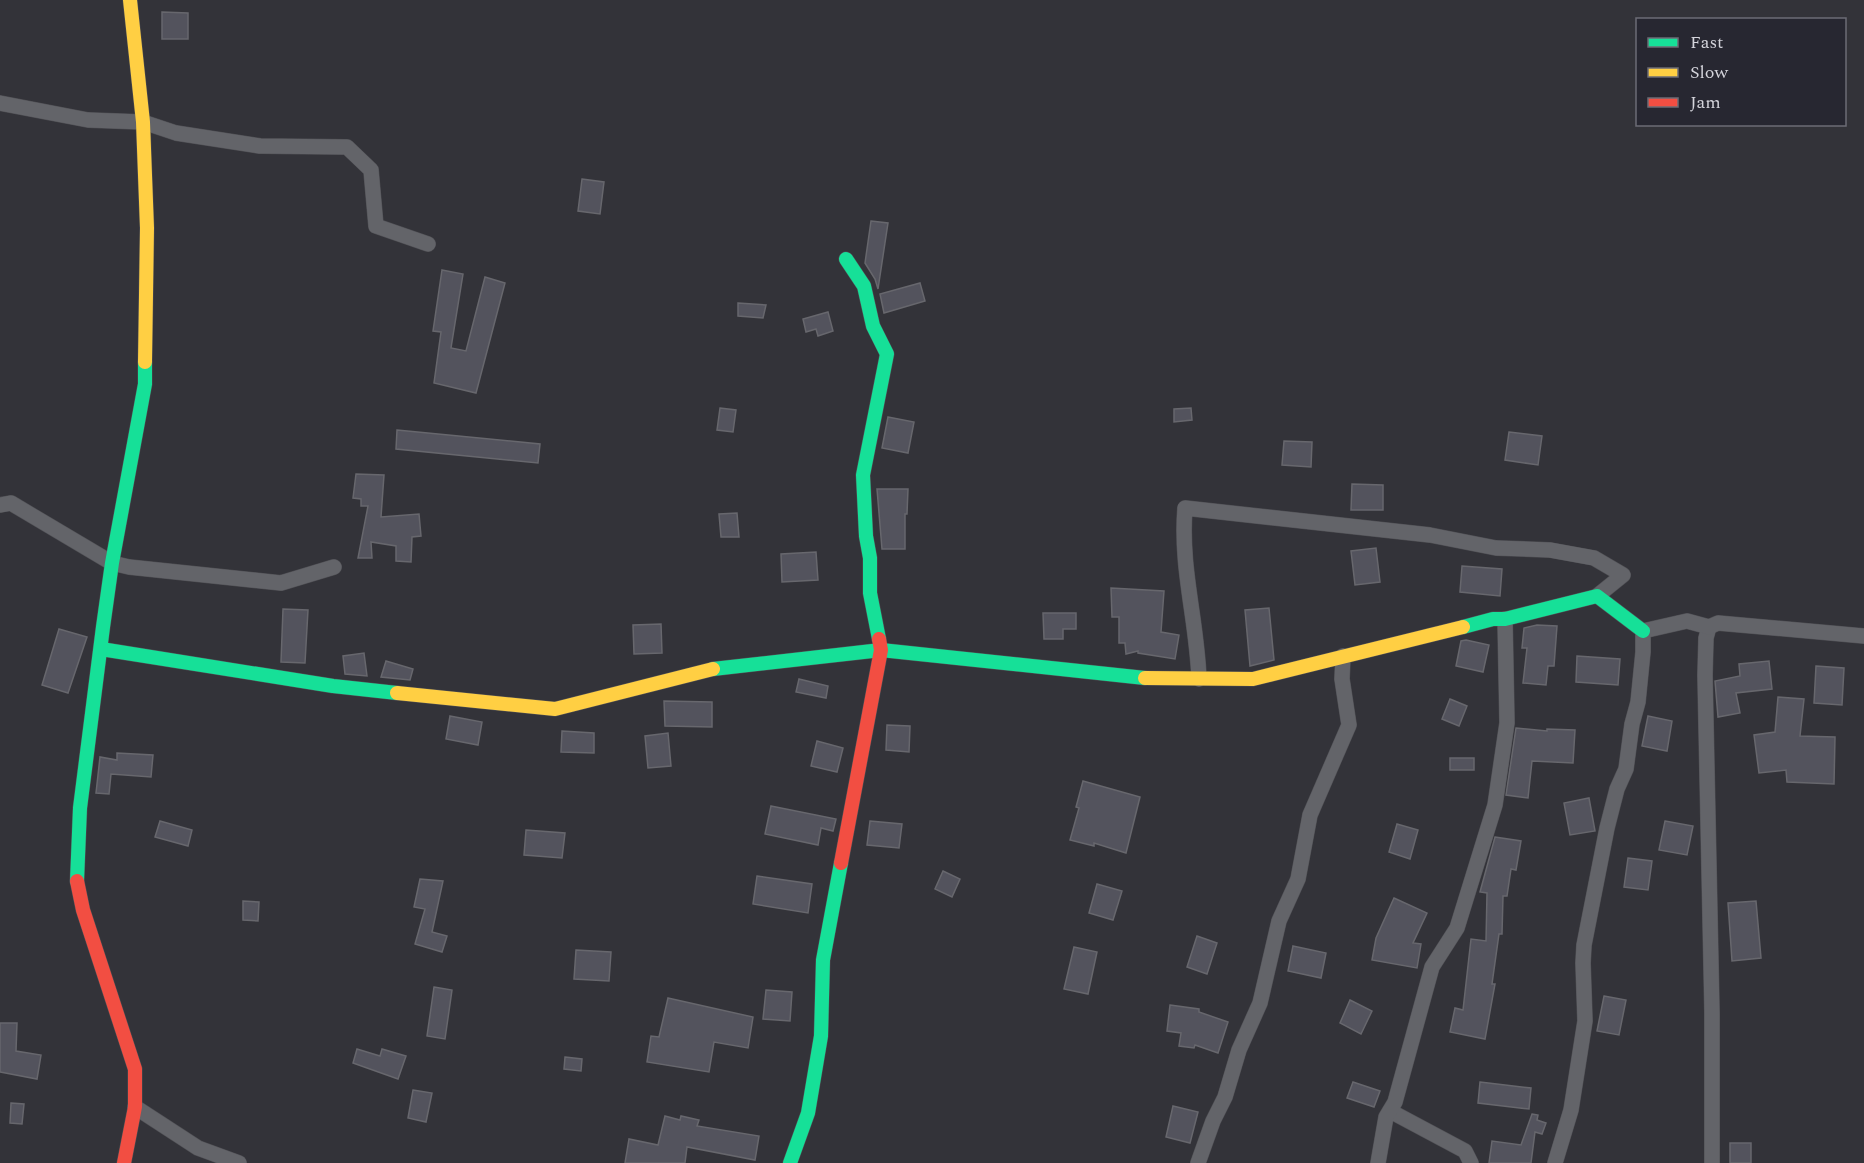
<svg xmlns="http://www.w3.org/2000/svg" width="1864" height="1163" font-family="Spectral,serif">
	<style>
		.building { fill: #53535d; stroke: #67676d; stroke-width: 1.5 }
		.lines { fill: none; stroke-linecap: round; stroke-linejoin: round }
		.street-casing { stroke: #505055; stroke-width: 16 }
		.fast-casing { stroke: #505055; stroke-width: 15 }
		.slow-casing { stroke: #505055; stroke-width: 15 }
		.jam-casing { stroke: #505055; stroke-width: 15 }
		.street { stroke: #636469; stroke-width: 15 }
		.fast { stroke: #16e098; stroke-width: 14 }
		.slow { stroke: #ffcf43; stroke-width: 14 }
		.jam { stroke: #f24e42; stroke-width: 14 }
	</style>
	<rect width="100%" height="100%" fill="#333339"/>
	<g class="building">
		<path d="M 162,12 L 188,13 L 188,39 L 162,39 Z"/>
		<path d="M 582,179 L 604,182 L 600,214 L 578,211 Z"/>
		<path d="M 871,221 L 888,223 L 878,289 L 875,279 L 865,263 Z"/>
		<path d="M 442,270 L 463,274 L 451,348 L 466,351 L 485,277 L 505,283 L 476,393 L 434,383 L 441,332 L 433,331 Z"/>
		<path d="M 920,283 L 925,301 L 884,313 L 880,294 Z"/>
		<path d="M 738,303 L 766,305 L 763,318 L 738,316 Z"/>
		<path d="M 828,312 L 833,331 L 818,336 L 816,329 L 806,332 L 803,319 Z"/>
		<path d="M 720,408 L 736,410 L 733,432 L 717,430 Z"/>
		<path d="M 1191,408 L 1192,420 L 1174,422 L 1174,409 Z"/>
		<path d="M 888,417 L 914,422 L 908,453 L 882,448 Z"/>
		<path d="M 397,430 L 540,444 L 538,463 L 396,449 Z"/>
		<path d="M 1509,432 L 1542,436 L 1538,465 L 1505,460 Z"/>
		<path d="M 1284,441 L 1312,442 L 1311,467 L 1282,465 Z"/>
		<path d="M 356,474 L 384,475 L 381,517 L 419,514 L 421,536 L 412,537 L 411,562 L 396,561 L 396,546 L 371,542 L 372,558 L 358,558 L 368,506 L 361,506 L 361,499 L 353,498 Z"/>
		<path d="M 1352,484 L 1383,485 L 1383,510 L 1351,510 Z"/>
		<path d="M 877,489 L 908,489 L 907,514 L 905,514 L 905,549 L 882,549 Z"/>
		<path d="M 737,513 L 739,537 L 721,537 L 719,514 Z"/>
		<path d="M 1376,548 L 1380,582 L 1355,585 L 1351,551 Z"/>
		<path d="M 816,552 L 818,580 L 782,582 L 781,554 Z"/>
		<path d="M 1462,566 L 1502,569 L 1500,596 L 1460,592 Z"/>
		<path d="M 1111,588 L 1164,591 L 1161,632 L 1179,635 L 1175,659 L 1138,653 L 1138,651 L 1126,654 L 1125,643 L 1119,643 L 1119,617 L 1112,617 Z"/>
		<path d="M 1269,608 L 1274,660 L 1250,666 L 1245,610 Z"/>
		<path d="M 283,609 L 308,610 L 305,663 L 281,662 Z"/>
		<path d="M 1043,613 L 1076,613 L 1076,629 L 1063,629 L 1063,639 L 1044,639 Z"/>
		<path d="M 661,624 L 662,653 L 634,654 L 633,625 Z"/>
		<path d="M 1537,625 L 1557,626 L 1554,666 L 1548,666 L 1546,685 L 1523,683 L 1527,648 L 1522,648 L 1524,628 Z"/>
		<path d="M 59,629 L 87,637 L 68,693 L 42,685 Z"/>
		<path d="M 1466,640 L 1489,645 L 1483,672 L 1456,666 L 1461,641 Z"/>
		<path d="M 364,653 L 367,676 L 345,674 L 343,656 Z"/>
		<path d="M 1577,656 L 1620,659 L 1618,685 L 1576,682 Z"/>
		<path d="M 386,661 L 413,669 L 410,680 L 381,677 Z"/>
		<path d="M 1769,661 L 1772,689 L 1736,693 L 1740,713 L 1718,717 L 1715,681 L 1740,676 L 1739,664 Z"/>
		<path d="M 1816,666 L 1844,668 L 1842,705 L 1814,703 Z"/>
		<path d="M 799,679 L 828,686 L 826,698 L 796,692 Z"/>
		<path d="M 1778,697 L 1804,699 L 1800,736 L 1835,737 L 1834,784 L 1787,782 L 1786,770 L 1759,773 L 1754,735 L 1775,732 Z"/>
		<path d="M 1450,699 L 1467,706 L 1459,726 L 1442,719 Z"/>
		<path d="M 664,701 L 712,702 L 712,727 L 665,726 Z"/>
		<path d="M 450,716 L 482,722 L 478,745 L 446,739 Z"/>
		<path d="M 1648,716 L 1672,721 L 1667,751 L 1642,746 Z"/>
		<path d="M 887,725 L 910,726 L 909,752 L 886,750 Z"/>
		<path d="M 1516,728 L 1547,731 L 1547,729 L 1575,730 L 1573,763 L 1532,761 L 1528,798 L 1506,795 Z"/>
		<path d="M 562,731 L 594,733 L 594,753 L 561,752 Z"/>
		<path d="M 668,733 L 671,766 L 648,768 L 645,736 Z"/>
		<path d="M 817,741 L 843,748 L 837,772 L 811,766 Z"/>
		<path d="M 117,753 L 153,755 L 151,777 L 111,774 L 109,794 L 96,793 L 100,757 L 117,760 Z"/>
		<rect x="1450" y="758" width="24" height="12"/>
		<path d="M 1083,781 L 1140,797 L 1126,853 L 1094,843 L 1094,846 L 1070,840 L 1079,808 L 1076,807 Z"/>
		<path d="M 1589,798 L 1595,831 L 1570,835 L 1564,803 Z"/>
		<path d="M 771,806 L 836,819 L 833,831 L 821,828 L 818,845 L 765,834 Z"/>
		<path d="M 160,821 L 192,830 L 188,846 L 155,837 Z"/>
		<path d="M 870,821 L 902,824 L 899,848 L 867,845 Z"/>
		<path d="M 1665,821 L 1693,826 L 1687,855 L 1659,850 Z"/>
		<path d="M 1397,824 L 1418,830 L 1410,859 L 1389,852 Z"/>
		<path d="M 526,830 L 565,833 L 562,858 L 524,855 Z"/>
		<path d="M 1495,837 L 1521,841 L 1516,870 L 1511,869 L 1507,896 L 1503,896 L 1502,934 L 1499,934 L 1492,984 L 1495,984 L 1485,1039 L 1450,1032 L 1455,1008 L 1463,1010 L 1471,939 L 1486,941 L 1487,893 L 1480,892 Z"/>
		<path d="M 1628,858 L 1652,861 L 1648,890 L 1624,887 Z"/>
		<path d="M 943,871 L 960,879 L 952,897 L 935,889 Z"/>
		<path d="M 757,876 L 812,884 L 808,913 L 753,904 Z"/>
		<path d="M 420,879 L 443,881 L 432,932 L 447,936 L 442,952 L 415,944 L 425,909 L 414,907 Z"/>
		<path d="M 1097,884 L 1122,891 L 1113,920 L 1089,913 Z"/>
		<path d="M 1394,898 L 1427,913 L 1413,943 L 1421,944 L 1417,968 L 1372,960 L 1376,938 Z"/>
		<path d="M 243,901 L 259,902 L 258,921 L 243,920 Z"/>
		<path d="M 1756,901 L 1761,958 L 1732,961 L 1728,903 Z"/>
		<path d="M 1197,936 L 1217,943 L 1207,974 L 1187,967 Z"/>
		<path d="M 1293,946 L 1326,953 L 1321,978 L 1288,971 Z"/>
		<path d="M 1074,947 L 1097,952 L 1088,994 L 1064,989 Z"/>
		<path d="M 576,950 L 611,952 L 609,981 L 574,979 Z"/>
		<path d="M 434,987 L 452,990 L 445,1039 L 427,1036 Z"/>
		<path d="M 766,990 L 792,992 L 790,1021 L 763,1019 Z"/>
		<path d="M 1604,996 L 1626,1000 L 1619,1035 L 1597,1031 Z"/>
		<path d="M 668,998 L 753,1017 L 748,1048 L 714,1042 L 709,1072 L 647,1062 L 651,1036 L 659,1037 Z"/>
		<path d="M 1350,1000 L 1372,1011 L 1361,1034 L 1340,1023 Z"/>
		<path d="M 1170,1005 L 1199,1009 L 1199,1012 L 1228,1022 L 1218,1053 L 1195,1045 L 1194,1048 L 1179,1046 L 1181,1033 L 1167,1031 Z"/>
		<path d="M 0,1023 L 17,1023 L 16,1051 L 41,1055 L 37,1079 L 0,1072 Z"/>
		<path d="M 357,1049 L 380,1056 L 382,1049 L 406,1056 L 398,1079 L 353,1063 Z"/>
		<path d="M 565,1057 L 582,1059 L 581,1071 L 564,1069 Z"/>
		<path d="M 1353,1082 L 1380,1091 L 1374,1107 L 1347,1098 Z"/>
		<path d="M 1480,1082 L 1531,1088 L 1529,1109 L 1478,1103 Z"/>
		<path d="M 413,1090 L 432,1093 L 426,1122 L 408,1118 Z"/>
		<path d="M 11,1103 L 24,1104 L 22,1124 L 10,1123 Z"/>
		<path d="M 1173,1106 L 1198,1112 L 1190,1143 L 1166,1137 Z"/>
		<path d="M 1532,1114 L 1538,1115 L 1537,1120 L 1546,1123 L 1542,1134 L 1535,1132 L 1531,1163 L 1489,1163 L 1492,1141 L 1521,1145 Z"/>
		<path d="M 665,1116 L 680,1120 L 681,1116 L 699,1120 L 697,1126 L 759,1136 L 755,1160 L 687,1147 L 685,1163 L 625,1163 L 629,1139 L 658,1145 Z"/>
		<rect x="1730" y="1143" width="21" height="20"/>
	</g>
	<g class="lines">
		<g class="street-casing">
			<g id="street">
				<path d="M 0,103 L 88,120 L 143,122 L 176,133 L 260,146 L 347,147 L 371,170 L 376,226 L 428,244"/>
				<path d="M 0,505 L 11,503 L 112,563 L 129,567 L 281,583 L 334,567"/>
				<path d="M 1709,627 L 1706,638 L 1705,675 L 1712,1013 L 1712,1163"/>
				<path d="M 1199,679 C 1197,620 1180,568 1185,508 L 1430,535 L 1496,548 L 1550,550 L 1594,558 L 1623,575 L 1597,596"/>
				<path d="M 135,1107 L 198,1148 L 239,1163"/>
				<path d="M 1390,1111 L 1465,1151 L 1471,1163"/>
				<path d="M 1198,1163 L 1213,1121 L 1225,1097 L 1239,1050 L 1260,1003 L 1279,921 L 1298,879 L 1310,815 L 1349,725 L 1342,679 L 1343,656"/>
				<path d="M 1378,1163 L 1386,1117 L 1395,1102 L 1432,967 L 1457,928 L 1495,805 L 1507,723 L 1505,619"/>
				<path d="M 1555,1163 L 1571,1110 L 1585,1021 L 1583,963 L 1584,945 L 1607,828 L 1617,789 L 1626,769 L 1632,724 L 1638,702 L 1643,652 L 1643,631 L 1687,621 L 1709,627 L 1718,623 L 1864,636"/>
			</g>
		</g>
		<g class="fast-casing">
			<g id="fast">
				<path d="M 846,259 L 864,286 L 873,326 L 887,354 L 863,475 L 866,536 L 870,558 L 870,593 L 879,639"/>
				<path d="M 1463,627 L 1493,619 L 1505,619 L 1597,596 L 1643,631"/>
				<path d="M 101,649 L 333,686 L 397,693"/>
				<path d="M 713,669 L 881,650 L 1145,678"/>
				<path d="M 77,881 L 80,808 L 103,627 L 112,563 L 145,384 L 145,362"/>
				<path d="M 790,1163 L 808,1113 L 821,1036 L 823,960 L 841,863"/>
			</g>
		</g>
		<g class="slow-casing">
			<g id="slow">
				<path d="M 130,0 L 143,122 L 147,228 L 145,362"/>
				<path d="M 1145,678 L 1253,679 L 1463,627"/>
				<path d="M 397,693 L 555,709 L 713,669"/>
			</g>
		</g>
		<g class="jam-casing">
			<g id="jam">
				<path d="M 841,863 L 881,650 L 879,639"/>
				<path d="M 77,881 L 83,910 L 135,1069 L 135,1107 L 124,1163"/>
			</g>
		</g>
		<use href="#street" class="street"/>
		<use href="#fast" class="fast"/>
		<use href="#slow" class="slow"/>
		<use href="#jam" class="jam"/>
	</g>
	<rect x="1636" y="18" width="210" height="108" fill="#272731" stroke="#6c6c75" stroke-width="1.5"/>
	<rect x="1648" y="38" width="30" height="9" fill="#16e098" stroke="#6c6c75" stroke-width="1.5"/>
	<text x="1690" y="48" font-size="18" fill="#d4d4db">Fast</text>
	<rect x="1648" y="68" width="30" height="9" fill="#ffcf43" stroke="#6c6c75" stroke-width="1.5"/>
	<text x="1690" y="78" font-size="18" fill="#d4d4db">Slow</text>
	<rect x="1648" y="98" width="30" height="9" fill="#f24e42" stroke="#6c6c75" stroke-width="1.5"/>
	<text x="1690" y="108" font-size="18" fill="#d4d4db">Jam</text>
</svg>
